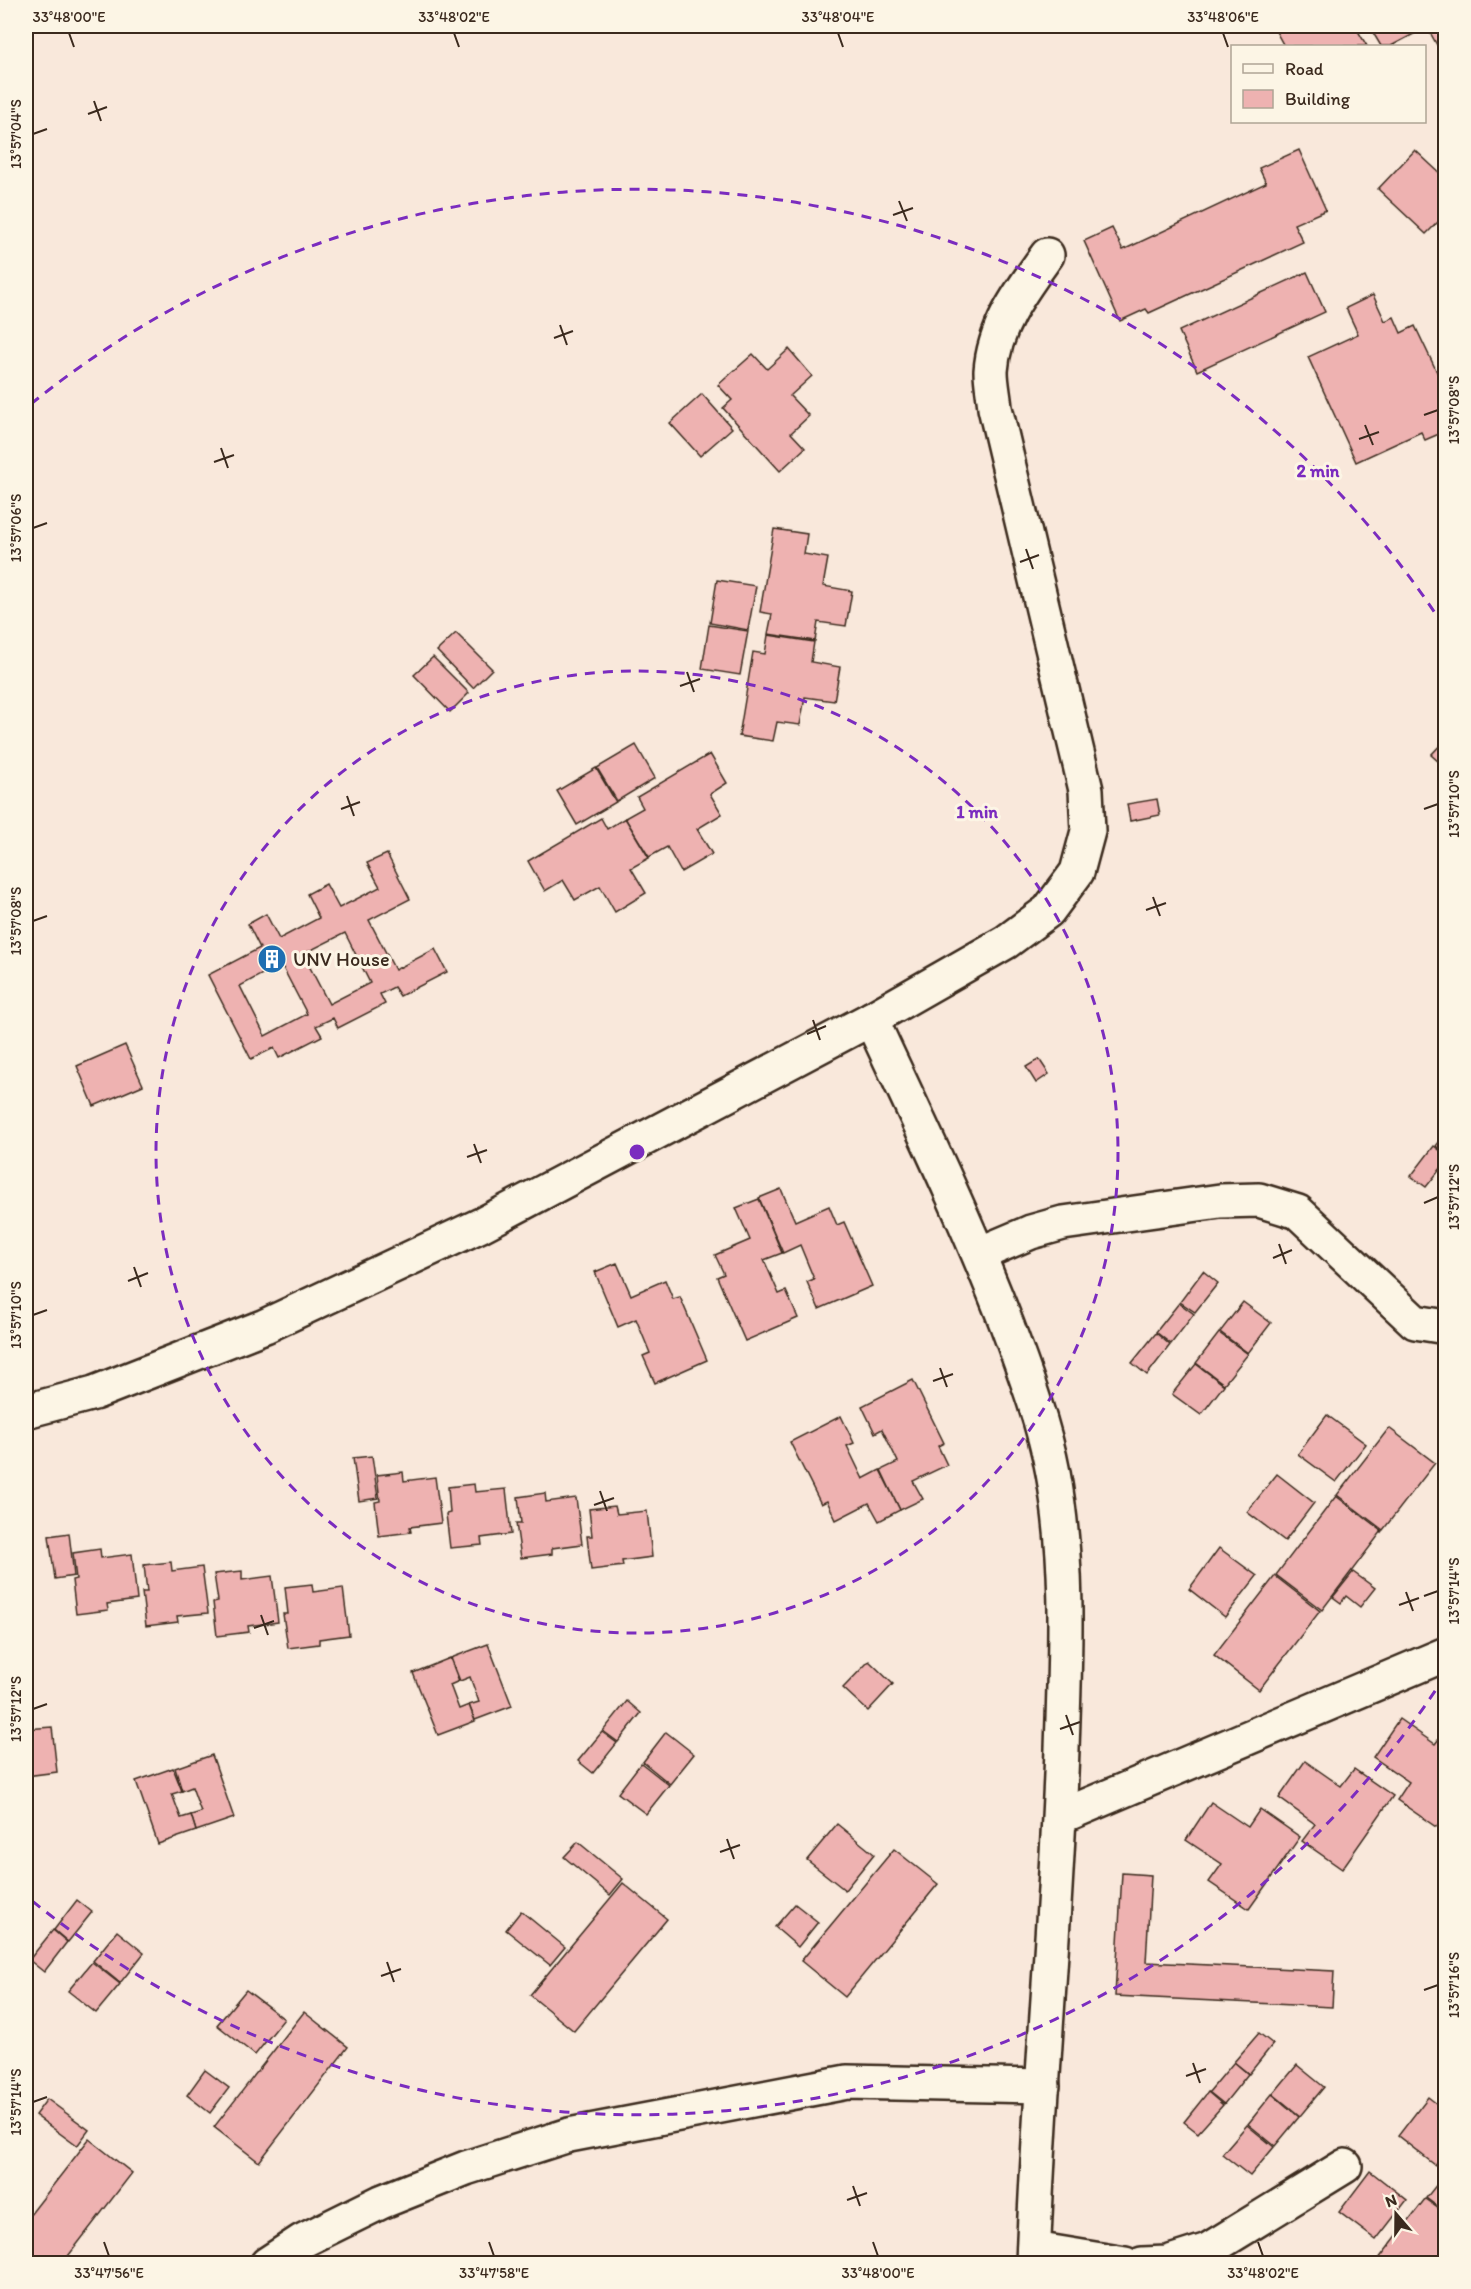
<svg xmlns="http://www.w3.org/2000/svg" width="1471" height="2289" font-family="Itim,sans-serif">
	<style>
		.building { fill: #eeb2b1; stroke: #3b2a1e; stroke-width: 1.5; fill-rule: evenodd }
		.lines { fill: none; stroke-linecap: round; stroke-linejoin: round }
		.minor-casing { stroke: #3b2a1e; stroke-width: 38 }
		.minor { stroke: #fcf5e5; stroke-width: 33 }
		.ticks { fill: none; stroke: #3b2a1e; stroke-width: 2 }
		.ring { fill: none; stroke: #7b2cbf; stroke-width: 3; stroke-dasharray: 10 8 }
		.labels { text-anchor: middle; stroke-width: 6; stroke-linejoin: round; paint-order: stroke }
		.poi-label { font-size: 20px; fill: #3b2a1e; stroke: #fcf5e5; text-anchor: start }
		.centre { fill: #7b2cbf; stroke: #fcf5e5; stroke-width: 3 }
		.ring-label { font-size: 18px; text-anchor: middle; font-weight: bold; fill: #7b2cbf; stroke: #fcf5e5; stroke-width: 6; stroke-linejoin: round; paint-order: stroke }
		.neatline { fill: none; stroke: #3b2a1e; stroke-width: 2 }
		.ticks-label { font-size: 15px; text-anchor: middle; fill: #3b2a1e }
	</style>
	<rect width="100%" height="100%" fill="#f9e8db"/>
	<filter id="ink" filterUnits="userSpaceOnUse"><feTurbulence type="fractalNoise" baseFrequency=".0167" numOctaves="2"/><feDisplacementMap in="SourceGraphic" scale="12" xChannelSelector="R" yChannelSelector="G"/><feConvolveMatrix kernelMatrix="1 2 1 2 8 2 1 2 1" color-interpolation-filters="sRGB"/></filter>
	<g filter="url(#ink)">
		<g class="building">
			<path d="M 1273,26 L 1355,26 L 1367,46 L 1284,46 Z"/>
			<path d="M 1369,26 L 1446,26 L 1446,41 L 1437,45 L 1427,27 L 1391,46 L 1381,46 Z"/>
			<path d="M 1299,150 L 1326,210 L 1294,224 L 1303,242 L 1149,313 L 1146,309 L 1120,321 L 1084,241 L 1112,228 L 1123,250 L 1266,183 L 1259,168 Z"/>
			<path d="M 1415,150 L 1446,179 L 1446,214 L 1426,234 L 1378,189 Z"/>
			<path d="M 1307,272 L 1325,312 L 1197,371 L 1179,331 Z"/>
			<path d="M 1373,295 L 1385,321 L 1394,317 L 1401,333 L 1415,326 L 1446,391 L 1446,431 L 1425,440 L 1421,432 L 1356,462 L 1308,357 L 1358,334 L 1346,308 Z"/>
			<path d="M 789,349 L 812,376 L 790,396 L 809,416 L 791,433 L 805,448 L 780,471 L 723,408 L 732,400 L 718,385 L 753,354 L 767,369 Z"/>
			<path d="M 702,394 L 732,428 L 700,456 L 670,423 Z"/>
			<path d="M 774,529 L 807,534 L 804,554 L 828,558 L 823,586 L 852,591 L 846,626 L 818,622 L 815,641 L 768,634 L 772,614 L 760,612 Z"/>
			<path d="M 717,580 L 756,586 L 748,630 L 710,623 Z"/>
			<path d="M 709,625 L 748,631 L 740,675 L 702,669 Z"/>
			<path d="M 456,633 L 492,669 L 473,688 L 437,651 Z"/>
			<path d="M 768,635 L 814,642 L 811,662 L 840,667 L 834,701 L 805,697 L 800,725 L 777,722 L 773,741 L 739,736 L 753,652 L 765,654 Z"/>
			<path d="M 433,657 L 469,693 L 450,712 L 414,675 Z"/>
			<path d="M 1446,739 L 1446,768 L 1431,755 Z"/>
			<path d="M 636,745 L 655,778 L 617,801 L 597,768 Z"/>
			<path d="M 710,754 L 727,783 L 710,794 L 722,814 L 697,829 L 712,854 L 681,872 L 667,847 L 649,857 L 625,818 L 643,808 L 637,797 Z"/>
			<path d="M 596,768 L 616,802 L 577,825 L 557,791 Z"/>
			<path d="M 1157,799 L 1160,815 L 1130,821 L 1127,804 Z"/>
			<path d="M 601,818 L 607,829 L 625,818 L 649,858 L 631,868 L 646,893 L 615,912 L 600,886 L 575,900 L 563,880 L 545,891 L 528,861 Z"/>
			<path d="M 387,854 L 410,899 L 369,920 L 395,970 L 435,949 L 447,972 L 400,996 L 394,987 L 380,994 L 385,1004 L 338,1028 L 333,1018 L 316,1026 L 322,1036 L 279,1058 L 274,1048 L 251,1059 L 208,975 L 260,948 L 248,924 L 266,914 L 279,939 L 319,918 L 307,894 L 326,884 L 339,908 L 380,887 L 367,863 ZM 345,933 L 370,983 L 329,1004 L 303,954 ZM 281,964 L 307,1014 L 265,1036 L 240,986 Z"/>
			<path d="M 125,1045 L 143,1085 L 94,1106 L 77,1066 Z"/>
			<path d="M 1039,1059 L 1049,1074 L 1036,1083 L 1026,1067 Z"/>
			<path d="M 1446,1133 L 1446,1154 L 1436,1146 Z"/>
			<path d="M 1434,1146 L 1446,1155 L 1446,1162 L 1426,1187 L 1411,1176 Z"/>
			<path d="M 781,1189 L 795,1221 L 829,1206 L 837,1225 L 844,1222 L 872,1286 L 819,1309 L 807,1282 L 814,1279 L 800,1245 L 783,1253 L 759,1198 Z"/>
			<path d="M 759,1199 L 782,1253 L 764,1260 L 779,1294 L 786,1291 L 798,1318 L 745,1341 L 717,1277 L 724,1274 L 715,1255 L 750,1240 L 736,1208 Z"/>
			<path d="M 617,1263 L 631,1295 L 665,1280 L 673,1299 L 680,1297 L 707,1360 L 655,1383 L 643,1356 L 650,1353 L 636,1319 L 618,1327 L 595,1272 Z"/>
			<path d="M 1203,1271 L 1218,1283 L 1195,1312 L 1180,1302 Z"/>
			<path d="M 1243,1302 L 1271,1323 L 1248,1353 L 1220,1332 Z"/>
			<path d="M 1179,1303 L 1194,1314 L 1171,1344 L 1156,1332 Z"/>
			<path d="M 1156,1333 L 1170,1345 L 1147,1375 L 1132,1363 Z"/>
			<path d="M 1219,1333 L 1248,1354 L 1224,1384 L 1196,1363 Z"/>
			<path d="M 1196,1364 L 1224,1385 L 1201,1415 L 1172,1394 Z"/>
			<path d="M 913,1380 L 944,1443 L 938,1446 L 947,1465 L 913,1481 L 923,1499 L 900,1510 L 881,1470 L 898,1462 L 882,1429 L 875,1433 L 862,1406 Z"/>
			<path d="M 1327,1415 L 1366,1444 L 1336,1482 L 1298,1454 Z"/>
			<path d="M 841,1416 L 854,1443 L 847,1446 L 863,1479 L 880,1470 L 900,1510 L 879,1521 L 869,1503 L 836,1520 L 827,1501 L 821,1504 L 790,1442 Z"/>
			<path d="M 1389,1428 L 1435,1463 L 1383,1530 L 1337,1495 Z"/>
			<path d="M 372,1456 L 378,1498 L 359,1501 L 353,1458 Z"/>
			<path d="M 403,1472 L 404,1481 L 435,1477 L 441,1523 L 410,1527 L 411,1532 L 379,1536 L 375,1502 L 380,1501 L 377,1475 Z"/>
			<path d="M 1277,1474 L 1314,1503 L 1285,1541 L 1247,1512 Z"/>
			<path d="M 474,1484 L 475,1492 L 506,1489 L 511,1534 L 481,1538 L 482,1545 L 450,1548 L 446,1514 L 450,1513 L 448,1487 Z"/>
			<path d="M 545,1493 L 546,1502 L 576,1498 L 582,1544 L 552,1548 L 552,1554 L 521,1558 L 516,1523 L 521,1523 L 518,1497 Z"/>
			<path d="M 1336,1496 L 1382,1531 L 1322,1610 L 1276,1575 Z"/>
			<path d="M 615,1506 L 617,1514 L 647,1511 L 652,1557 L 622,1561 L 623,1566 L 591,1570 L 587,1536 L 592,1536 L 589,1509 Z"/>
			<path d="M 69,1533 L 74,1576 L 55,1579 L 49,1536 Z"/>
			<path d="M 1219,1548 L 1257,1576 L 1225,1617 L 1189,1589 Z"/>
			<path d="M 100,1549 L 101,1558 L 132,1554 L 137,1600 L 107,1604 L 108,1610 L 76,1614 L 72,1580 L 76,1579 L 73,1553 Z"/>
			<path d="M 171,1562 L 172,1571 L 202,1567 L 208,1613 L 177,1616 L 178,1622 L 146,1626 L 142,1592 L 147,1592 L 144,1565 Z"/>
			<path d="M 242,1571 L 242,1580 L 272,1576 L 278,1622 L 248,1626 L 249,1632 L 217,1636 L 213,1602 L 218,1601 L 214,1574 Z"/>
			<path d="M 1353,1572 L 1375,1588 L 1360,1607 L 1346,1596 L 1341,1603 L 1333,1597 Z"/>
			<path d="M 1275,1576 L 1320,1611 L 1259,1690 L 1214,1655 Z"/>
			<path d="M 312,1584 L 313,1592 L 343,1588 L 349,1635 L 319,1639 L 319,1644 L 288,1648 L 283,1614 L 288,1614 L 285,1587 Z"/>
			<path d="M 488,1644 L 512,1706 L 475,1720 L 469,1705 L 479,1702 L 470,1677 L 460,1681 L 451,1658 Z"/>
			<path d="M 450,1658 L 459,1681 L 450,1685 L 459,1709 L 469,1705 L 475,1721 L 438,1735 L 413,1673 Z"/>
			<path d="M 869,1661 L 893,1684 L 868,1711 L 843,1688 Z"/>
			<path d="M 627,1701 L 641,1713 L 618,1742 L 603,1731 Z"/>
			<path d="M 1399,1719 L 1435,1744 L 1446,1730 L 1446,1814 L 1436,1827 L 1397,1800 L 1409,1782 L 1373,1757 Z"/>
			<path d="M 52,1727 L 57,1772 L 26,1776 L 26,1782 L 26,1729 Z"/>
			<path d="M 602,1732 L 617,1743 L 593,1773 L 578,1761 Z"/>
			<path d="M 666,1732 L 694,1754 L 670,1784 L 643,1762 Z"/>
			<path d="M 212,1755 L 234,1818 L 196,1831 L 191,1815 L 201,1812 L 192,1787 L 182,1791 L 175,1768 Z"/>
			<path d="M 1305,1761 L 1341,1786 L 1354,1769 L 1393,1796 L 1342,1869 L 1302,1841 L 1315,1824 L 1279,1798 Z"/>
			<path d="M 641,1763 L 669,1785 L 646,1814 L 618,1793 Z"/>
			<path d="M 173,1768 L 182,1791 L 172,1794 L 181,1818 L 191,1815 L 196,1831 L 158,1844 L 136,1781 Z"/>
			<path d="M 1211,1802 L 1248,1827 L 1260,1809 L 1300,1837 L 1249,1909 L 1209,1882 L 1222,1864 L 1186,1840 Z"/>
			<path d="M 837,1824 L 874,1854 L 845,1890 L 807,1860 Z"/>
			<path d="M 578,1842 L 623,1879 L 610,1895 L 564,1857 Z"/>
			<path d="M 894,1849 L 938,1884 L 845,1997 L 801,1961 Z"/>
			<path d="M 1122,1873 L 1151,1875 L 1146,1962 L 1334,1971 L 1332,2007 L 1115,1996 Z"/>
			<path d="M 623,1883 L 667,1919 L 574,2031 L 530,1995 Z"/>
			<path d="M 77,1900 L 92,1912 L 68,1942 L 54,1930 Z"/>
			<path d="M 795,1904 L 818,1922 L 798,1947 L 775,1927 Z"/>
			<path d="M 521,1911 L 565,1947 L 550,1965 L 506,1930 Z"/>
			<path d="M 53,1930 L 67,1942 L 44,1972 L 29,1960 Z"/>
			<path d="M 117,1931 L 144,1953 L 120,1983 L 93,1961 Z"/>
			<path d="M 92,1962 L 120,1984 L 96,2013 L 68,1991 Z"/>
			<path d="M 246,1990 L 284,2019 L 255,2055 L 217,2025 Z"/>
			<path d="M 304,2012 L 348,2047 L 259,2162 L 214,2127 Z"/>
			<path d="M 1259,2033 L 1273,2044 L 1249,2074 L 1234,2062 Z"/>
			<path d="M 1234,2062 L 1248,2074 L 1224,2104 L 1209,2092 Z"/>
			<path d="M 1297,2065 L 1324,2087 L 1300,2116 L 1273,2094 Z"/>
			<path d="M 205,2070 L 229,2088 L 210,2113 L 187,2095 Z"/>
			<path d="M 1208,2092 L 1223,2105 L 1198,2133 L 1184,2122 Z"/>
			<path d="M 1272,2094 L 1299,2117 L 1275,2146 L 1248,2124 Z"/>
			<path d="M 1428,2097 L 1446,2111 L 1446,2151 L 1435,2165 L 1398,2136 Z"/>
			<path d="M 47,2099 L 89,2130 L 77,2146 L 35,2115 Z"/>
			<path d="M 1247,2125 L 1274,2147 L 1250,2176 L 1222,2154 Z"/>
			<path d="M 89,2139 L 132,2173 L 62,2264 L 26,2264 L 26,2220 Z"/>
			<path d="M 1370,2171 L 1407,2200 L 1376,2240 L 1339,2212 Z"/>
			<path d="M 1446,2173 L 1446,2213 L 1426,2198 Z"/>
			<path d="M 1425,2199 L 1446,2214 L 1446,2264 L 1375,2264 Z"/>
		</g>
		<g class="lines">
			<g class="minor-casing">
				<g id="minor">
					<path d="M 871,1019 C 918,1120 967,1221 1007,1325 C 1024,1371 1044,1424 1053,1473 C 1070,1564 1065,1656 1062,1749 C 1056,1921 1039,2092 1033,2264"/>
					<path d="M 979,1254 L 1031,1232 L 1063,1223 L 1220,1201 L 1259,1200 L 1298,1212 L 1415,1322 L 1446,1327"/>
					<path d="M 26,1411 L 94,1393 L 265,1326 L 481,1225 L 871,1019 L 1006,942 L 1048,911 L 1077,872 L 1088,831 L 1086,790 L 995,408 C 994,396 991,383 991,371 C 994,326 1022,290 1047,255"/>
					<path d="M 1060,1817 L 1446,1654"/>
					<path d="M 1034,2249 L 1125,2264"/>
					<path d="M 267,2264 L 302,2241 L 381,2202 L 466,2168 L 569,2135 L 847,2082 L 1043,2086"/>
					<path d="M 1142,2264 L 1167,2263 L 1208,2250 L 1345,2166"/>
				</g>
			</g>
			<use href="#minor" class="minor"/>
		</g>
	</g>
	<path class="ticks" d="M 69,33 L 74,47M 454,33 L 459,47M 838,33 L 843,47M 1223,33 L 1228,47M 94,101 L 101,121M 88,114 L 107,107M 33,134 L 47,129M 899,201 L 907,221M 893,215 L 913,208M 560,325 L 567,345M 554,338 L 573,331M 1424,415 L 1438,410M 1365,425 L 1373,445M 1359,439 L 1379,432M 221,448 L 228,468M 214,462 L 234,455M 33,528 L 47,523M 1026,549 L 1033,569M 1020,562 L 1039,555M 687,672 L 694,692M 680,686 L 700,679M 347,796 L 354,816M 341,809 L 360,802M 1424,809 L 1438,804M 1153,897 L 1160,916M 1146,910 L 1166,903M 33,921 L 47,916M 813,1020 L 820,1040M 807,1034 L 826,1026M 474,1144 L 481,1163M 467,1157 L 487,1150M 1424,1203 L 1438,1197M 1279,1244 L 1286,1264M 1273,1258 L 1292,1250M 134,1267 L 141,1287M 128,1281 L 148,1273M 33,1315 L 47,1310M 940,1368 L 947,1387M 933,1381 L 953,1374M 600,1491 L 607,1511M 594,1505 L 614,1498M 1406,1592 L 1413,1611M 1424,1596 L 1438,1591M 1399,1605 L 1419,1598M 261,1615 L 268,1635M 254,1628 L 274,1621M 33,1709 L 47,1704M 1066,1715 L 1073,1735M 1060,1729 L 1080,1722M 727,1839 L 734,1859M 720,1852 L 740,1845M 387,1962 L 394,1982M 381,1976 L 401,1969M 1424,1990 L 1438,1985M 1193,2063 L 1200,2083M 1186,2076 L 1206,2069M 33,2102 L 47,2097M 853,2186 L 860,2206M 847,2200 L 867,2193M 104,2242 L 109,2256M 489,2242 L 494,2256M 873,2242 L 878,2256M 1258,2242 L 1263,2256"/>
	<g class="ring">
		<circle cx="637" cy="1152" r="481"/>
		<path d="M1445 1676A963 963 0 0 1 31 1900M31 404A963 963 0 0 1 1445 628"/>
	</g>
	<defs>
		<g id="building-disc" transform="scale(1.5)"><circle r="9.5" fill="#1f6fb2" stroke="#fcf5e5"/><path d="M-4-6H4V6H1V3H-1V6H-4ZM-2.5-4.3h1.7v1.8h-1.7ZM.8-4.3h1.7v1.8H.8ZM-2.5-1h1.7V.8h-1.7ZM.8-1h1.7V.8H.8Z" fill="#fff"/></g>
	</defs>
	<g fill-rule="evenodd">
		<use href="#building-disc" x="272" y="959"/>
	</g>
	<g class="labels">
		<g class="poi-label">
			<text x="293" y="966">UNV House</text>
		</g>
	</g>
	<circle cx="637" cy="1152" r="9" class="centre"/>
	<g class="ring-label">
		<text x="1318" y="477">2 min</text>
		<text x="977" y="818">1 min</text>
	</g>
	<rect width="1471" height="2289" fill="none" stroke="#fcf5e5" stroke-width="66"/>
	<rect x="1231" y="45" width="195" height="78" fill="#fcf5e5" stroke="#afa495" stroke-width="1.5"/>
	<rect x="1243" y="64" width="30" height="9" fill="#fcf5e5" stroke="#afa495" stroke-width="1.5"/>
	<text x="1285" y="75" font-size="18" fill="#3b2a1e">Road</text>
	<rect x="1243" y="90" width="30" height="18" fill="#eeb2b1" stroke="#afa495" stroke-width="1.5"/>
	<text x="1285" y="105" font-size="18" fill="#3b2a1e">Building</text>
	<g transform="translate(1396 2214) rotate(340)" stroke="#fcf5e5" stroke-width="4.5" paint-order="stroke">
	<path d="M0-4.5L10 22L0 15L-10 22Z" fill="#3b2a1e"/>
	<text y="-9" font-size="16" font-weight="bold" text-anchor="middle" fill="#3b2a1e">N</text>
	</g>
	<rect x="33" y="33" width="1405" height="2223" class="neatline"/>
	<g class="ticks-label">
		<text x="69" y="22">33°48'00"E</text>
		<text x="454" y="22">33°48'02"E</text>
		<text x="838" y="22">33°48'04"E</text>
		<text x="1223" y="22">33°48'06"E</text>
		<text transform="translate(16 134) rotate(-90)" y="5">13°57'04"S</text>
		<text transform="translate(1454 410) rotate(-90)" y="5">13°57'08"S</text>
		<text transform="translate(16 528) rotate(-90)" y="5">13°57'06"S</text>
		<text transform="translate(1454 804) rotate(-90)" y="5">13°57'10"S</text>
		<text transform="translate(16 921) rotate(-90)" y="5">13°57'08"S</text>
		<text transform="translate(1454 1197) rotate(-90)" y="5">13°57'12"S</text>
		<text transform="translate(16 1315) rotate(-90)" y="5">13°57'10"S</text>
		<text transform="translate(1454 1591) rotate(-90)" y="5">13°57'14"S</text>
		<text transform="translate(16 1709) rotate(-90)" y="5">13°57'12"S</text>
		<text transform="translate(1454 1985) rotate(-90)" y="5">13°57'16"S</text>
		<text transform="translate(16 2102) rotate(-90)" y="5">13°57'14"S</text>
		<text x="109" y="2278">33°47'56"E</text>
		<text x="494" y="2278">33°47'58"E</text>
		<text x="878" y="2278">33°48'00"E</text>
		<text x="1263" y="2278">33°48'02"E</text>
	</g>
</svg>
